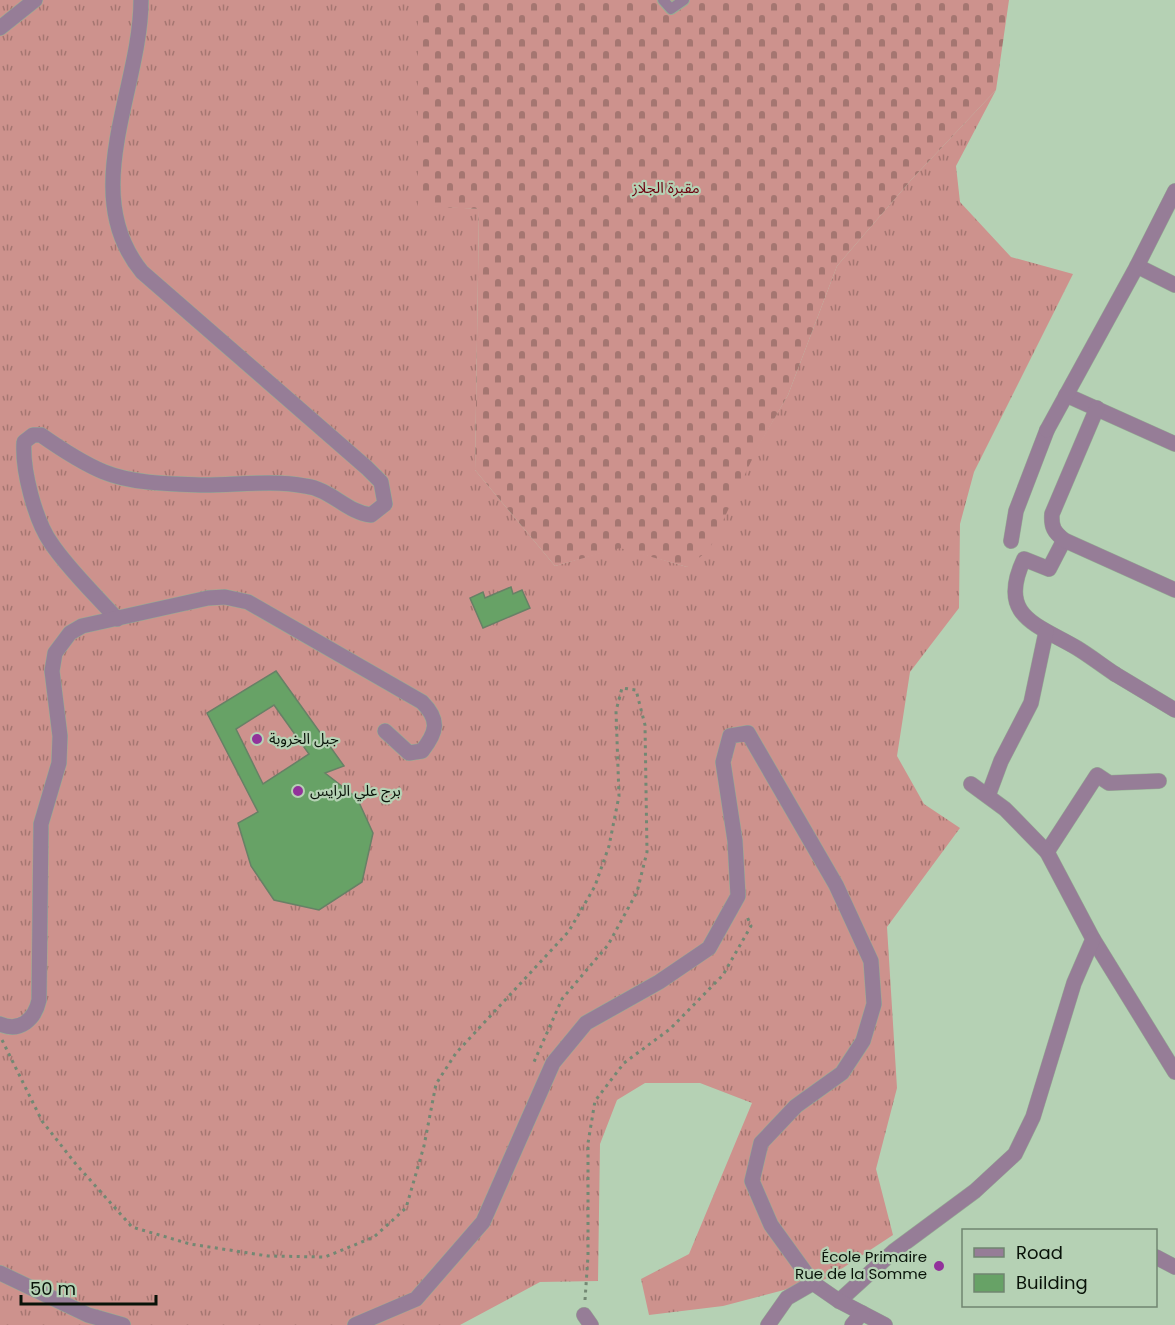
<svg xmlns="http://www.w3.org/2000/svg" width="1175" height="1325" font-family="Poppins,'Noto Sans Arabic',sans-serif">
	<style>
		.grass { fill: url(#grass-tufts) }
		.cemetery { fill: url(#cemetery-stones) }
		.building { fill: #67a266; stroke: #678166; stroke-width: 1.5; fill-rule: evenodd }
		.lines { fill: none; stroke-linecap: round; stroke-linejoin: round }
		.service-casing { stroke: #96af95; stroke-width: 12 }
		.pedestrian-casing { stroke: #96af95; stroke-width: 16 }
		.minor-casing { stroke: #96af95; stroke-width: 16 }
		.path { stroke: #738873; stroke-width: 3; stroke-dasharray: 3 4.5; stroke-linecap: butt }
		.service { stroke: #967d97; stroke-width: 10 }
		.pedestrian { stroke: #967d97; stroke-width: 15 }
		.minor { stroke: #967d97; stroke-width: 15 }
		.poi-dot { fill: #92329b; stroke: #b5d1b4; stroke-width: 2 }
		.labels { text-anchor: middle; stroke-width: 4.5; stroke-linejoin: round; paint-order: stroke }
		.park-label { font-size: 15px; fill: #6d010f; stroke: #b5d1b4 }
		.poi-label { font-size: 15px; fill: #091309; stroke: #b5d1b4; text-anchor: start }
	</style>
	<defs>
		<pattern id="grass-tufts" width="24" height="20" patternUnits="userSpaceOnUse" patternTransform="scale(1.5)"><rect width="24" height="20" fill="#cd928d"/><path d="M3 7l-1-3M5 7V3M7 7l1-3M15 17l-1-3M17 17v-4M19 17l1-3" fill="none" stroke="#a57671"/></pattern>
		<pattern id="cemetery-stones" width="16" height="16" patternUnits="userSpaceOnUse" patternTransform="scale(1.5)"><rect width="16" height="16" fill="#cd928d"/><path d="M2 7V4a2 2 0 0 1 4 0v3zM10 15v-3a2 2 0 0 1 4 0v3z" fill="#a57671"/></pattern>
	</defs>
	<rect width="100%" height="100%" fill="#b5d1b4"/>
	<path class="grass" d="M 0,0 L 418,0 L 418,205 L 479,209 L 475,470 L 555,566 L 620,547 L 687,567 L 788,395 L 837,266 L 912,179 L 996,90 L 956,166 L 960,202 L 1011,257 L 1073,274 L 974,472 L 960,524 L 959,608 L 910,672 L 897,756 L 924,804 L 960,828 L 887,927 L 897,1088 L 876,1169 L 893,1235 L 826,1279 L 723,1306 L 649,1315 L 641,1279 L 689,1254 L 752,1103 L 700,1083 L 645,1083 L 617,1100 L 600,1144 L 598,1281 L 540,1282 L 460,1325 L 0,1325 Z"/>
	<path class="cemetery" d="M 418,0 L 1009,0 L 996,90 L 912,179 L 837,266 L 788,395 L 757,449 L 709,550 L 687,567 L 620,548 L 555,566 L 475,470 L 479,209 L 418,206 Z"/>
	<g class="building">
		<path d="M 511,587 L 513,594 L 522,590 L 530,608 L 483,628 L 470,598 L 483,592 L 485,598 Z"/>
		<path d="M 276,671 L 344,766 L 325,773 L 357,798 L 373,833 L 362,882 L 319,910 L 274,900 L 251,866 L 238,823 L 258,812 L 207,713 ZM 274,705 L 309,754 L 263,784 L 236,729 Z"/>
	</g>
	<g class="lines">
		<g class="service-casing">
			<path id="service" d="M 663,0 L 671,9 L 684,0"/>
		</g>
		<g class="pedestrian-casing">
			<g id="pedestrian">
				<path d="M 1064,540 L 1049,569 L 1024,559 C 997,616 1036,624 1077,648 C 1090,656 1103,666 1115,674"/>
				<path d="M 1011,541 L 1016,511 L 1047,430"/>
				<path d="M 988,796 L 1001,761 L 1031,703 L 1046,632"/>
				<path d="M 1047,852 L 1097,775 L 1109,783 L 1159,781"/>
			</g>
		</g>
		<g class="minor-casing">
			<g id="minor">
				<path d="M 0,28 L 35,0"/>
				<path d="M 1137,266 L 1175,285"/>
				<path d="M 1066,395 L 1175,444"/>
				<path d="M 1097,408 L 1052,514 C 1051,527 1054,532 1064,540 L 1175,590"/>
				<path d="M 1047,430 L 1137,266 L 1175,191"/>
				<path d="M 117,619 C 96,595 69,570 51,543 C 35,520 22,470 24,442 L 33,435 L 41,435 C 61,449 82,463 104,472 C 133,484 174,484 204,485 C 238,485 272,480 305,486 C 331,489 346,512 371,515 L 385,504 L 381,482 L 367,468 L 142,272 C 77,193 141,89 141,0"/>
				<path d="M 1115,674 L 1175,710"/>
				<path d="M 971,784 L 1005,809 L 1047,852 L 1093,939 L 1175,1072"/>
				<path d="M 0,1024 C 20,1033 35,1019 39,1000 L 41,824 L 59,763 L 60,736 L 52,671 L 55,653 L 70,633 L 82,626 L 208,598 L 225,597 L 248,602 L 422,702 C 440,720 437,732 422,751 L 409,753 L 385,731"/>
				<path d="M 1156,1257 L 1175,1267"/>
				<path d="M 0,1273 L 88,1315 L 123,1325"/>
				<path d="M 839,1301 L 894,1251 L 975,1191 L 1015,1154 L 1033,1117 L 1074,983 L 1093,939"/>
				<path d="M 584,1315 L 591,1325"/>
				<path d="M 355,1325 L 416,1299 L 483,1222 L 553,1063 L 586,1023 L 659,982 L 709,948 L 738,896 L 735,841 L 723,762 L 730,736 L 748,733 L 836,885 L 871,961 L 874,1004 L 863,1041 L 842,1073 L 796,1106 L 761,1143 L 752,1181 L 771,1225 L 813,1283 L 839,1301 L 885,1325"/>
				<path d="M 768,1325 L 787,1298 L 813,1283"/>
				<path d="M 852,1325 L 862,1313"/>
			</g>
		</g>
		<g class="path">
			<path d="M 2,1040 L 42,1121 L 75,1163 L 132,1227 L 190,1244 L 268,1256 L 325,1257 L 374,1237 L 406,1208 L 424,1146 L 436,1084 L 456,1053 L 569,931 L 595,886 L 609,846 L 619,796 L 616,711 L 622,688 L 636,690 L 645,725 L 647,852 L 637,892 L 608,945 L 562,999 L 534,1062"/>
			<path d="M 585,1300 L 588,1256 L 588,1143 L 595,1101 L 624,1063 L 670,1029 L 723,975 L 751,926 L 746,914"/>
		</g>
		<use href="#service" class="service"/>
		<use href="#pedestrian" class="pedestrian"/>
		<use href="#minor" class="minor"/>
	</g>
	<g class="poi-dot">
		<circle cx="257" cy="739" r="6"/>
		<circle cx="298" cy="791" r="6"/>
		<circle cx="939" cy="1266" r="6"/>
	</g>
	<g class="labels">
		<g class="park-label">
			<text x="666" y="193">مقبرة الجلاز</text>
		</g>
		<g class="poi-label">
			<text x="269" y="744">جبل الخروبة</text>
			<text x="310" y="796">برج علي الرايس</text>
			<text x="927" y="1262" text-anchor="end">École Primaire<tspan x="927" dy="17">Rue de la Somme</tspan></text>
		</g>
	</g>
	<rect x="962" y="1229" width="195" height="78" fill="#b5d1b4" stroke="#708570" stroke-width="1.5"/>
	<rect x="974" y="1248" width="30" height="9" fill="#967d97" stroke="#708570" stroke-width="1.5"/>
	<text x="1016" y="1259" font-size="18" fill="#091309">Road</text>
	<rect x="974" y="1274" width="30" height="18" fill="#67a266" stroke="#708570" stroke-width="1.5"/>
	<text x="1016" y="1289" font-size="18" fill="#091309">Building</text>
	<path d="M21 1295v9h135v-9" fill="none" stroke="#091309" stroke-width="3"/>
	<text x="30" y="1295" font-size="18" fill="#091309" stroke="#b5d1b4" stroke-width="4.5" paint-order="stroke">50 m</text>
</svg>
